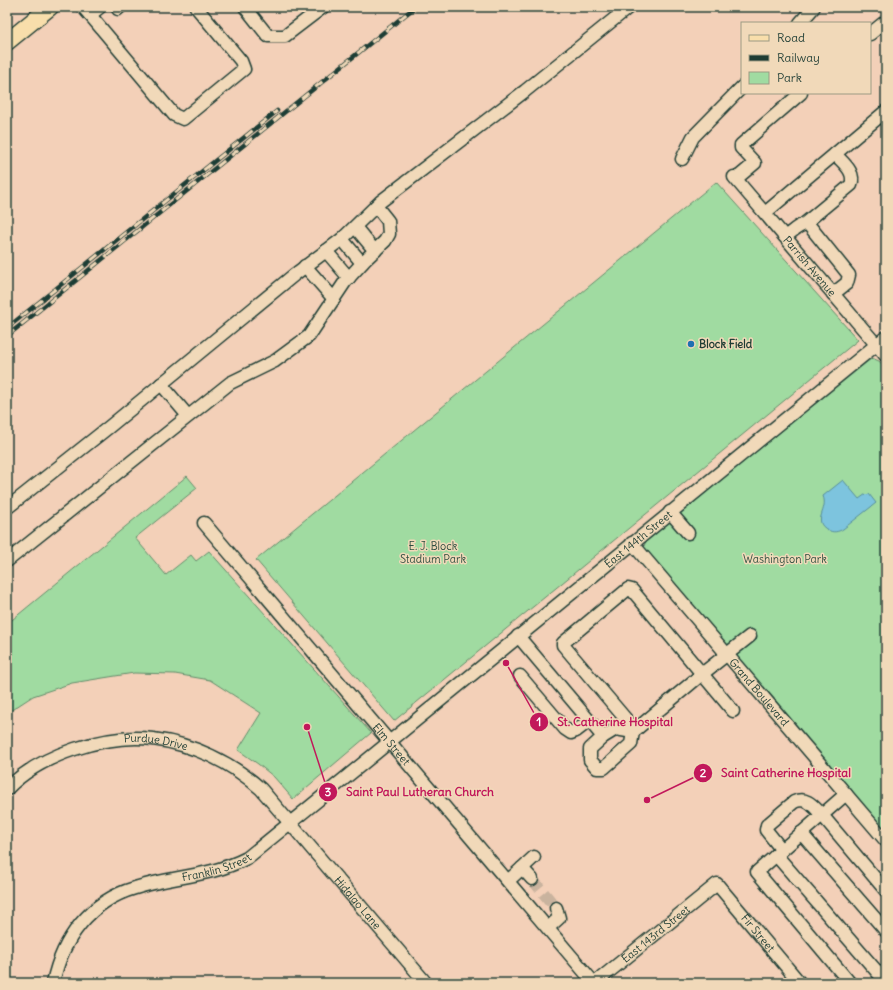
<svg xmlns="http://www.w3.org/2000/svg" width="893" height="990" font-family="Delius,sans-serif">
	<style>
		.green { fill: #a0dba1; stroke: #608c6a }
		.water { fill: #7dc4de; stroke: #578e9a }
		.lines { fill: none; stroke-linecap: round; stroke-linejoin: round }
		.minor-tunnel { stroke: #c9b39e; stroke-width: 12; stroke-dasharray: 12 6; stroke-linecap: butt }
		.minor-casing { stroke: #1f3d34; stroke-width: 15 }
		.major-casing { stroke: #1f3d34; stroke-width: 19 }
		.minor { stroke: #f1d9b9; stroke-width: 12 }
		.major { stroke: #f8deab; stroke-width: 16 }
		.rail-casing { stroke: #1f3d34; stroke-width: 4.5 }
		.rail { stroke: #f1d9b9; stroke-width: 3; stroke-dasharray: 9; stroke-linecap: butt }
		.poi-dot { fill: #1f6fb2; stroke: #f1d9b9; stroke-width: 1.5 }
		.labels { text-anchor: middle; stroke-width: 3; stroke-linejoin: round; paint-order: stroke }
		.street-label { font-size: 11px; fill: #1f3d34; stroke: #f1d9b9 }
		.poi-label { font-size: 11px; font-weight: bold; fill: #1f3d34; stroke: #f1d9b9; text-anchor: start }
		.park-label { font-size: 11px; fill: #2c4d3f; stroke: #f1d9b9 }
		.leader { fill: none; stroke: #c2185b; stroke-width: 1.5 }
		.callout-dot { fill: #c2185b; stroke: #f1d9b9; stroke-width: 1.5 }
		.mark-label { font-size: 12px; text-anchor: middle; font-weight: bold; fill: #fff }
		.callout-label { font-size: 12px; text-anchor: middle; font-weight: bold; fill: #c2185b; stroke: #f1d9b9; stroke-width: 3; stroke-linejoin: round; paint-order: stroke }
	</style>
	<rect width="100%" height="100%" fill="#f3d0b8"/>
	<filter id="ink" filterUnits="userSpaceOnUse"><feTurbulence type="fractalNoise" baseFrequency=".025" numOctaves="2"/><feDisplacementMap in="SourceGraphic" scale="8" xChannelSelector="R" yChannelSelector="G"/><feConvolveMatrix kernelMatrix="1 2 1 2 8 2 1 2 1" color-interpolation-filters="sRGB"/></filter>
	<g filter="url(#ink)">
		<g class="green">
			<path d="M 716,182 L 858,340 L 394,721 L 256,560 Z"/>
			<path d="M 872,358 L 879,361 L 886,369 L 886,832 L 644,550 L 644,546 L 646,541 Z"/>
			<path d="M 187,476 L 197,488 L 135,538 L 166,575 L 191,555 L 196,561 L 209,551 L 371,733 L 293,799 L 274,777 L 258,764 L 238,750 L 261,713 L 210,680 L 175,674 L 134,673 L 72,683 L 33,696 L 7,713 L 7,624 Z"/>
		</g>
		<path class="water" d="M 843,480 L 859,499 L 866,494 L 867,495 L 869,494 L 876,503 L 843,529 C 838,532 833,533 828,530 C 811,521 829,510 823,496 Z"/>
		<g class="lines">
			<path class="minor-tunnel" d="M 532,879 L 556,908"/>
			<g class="minor-casing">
				<g id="minor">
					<path d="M 83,7 L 90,15 L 100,7"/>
					<path d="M 117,7 L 118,9 L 120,7"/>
					<path d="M 245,7 L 268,36 L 285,36 L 323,7"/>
					<path d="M 90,15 L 174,115 L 183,119 L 244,69 L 241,61 L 196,7"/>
					<path d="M 800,23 L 814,7"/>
					<path d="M 870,34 L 886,21"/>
					<path d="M 682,159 L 693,137 L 742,87"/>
					<path id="s1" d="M 734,177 L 886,356"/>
					<path d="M 736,179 L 755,163 L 741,148 L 741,145 L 801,93"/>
					<path d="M 765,213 L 886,111"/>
					<path d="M 804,224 L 851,185 C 856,172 843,163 835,154"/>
					<path d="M 355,227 L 375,251"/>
					<path d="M 785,237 C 792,232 800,223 808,224 L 849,275 L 847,283 L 833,294"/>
					<path d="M 342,239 L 362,263"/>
					<path d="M 326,251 L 349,278"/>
					<path d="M 305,266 L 334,299"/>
					<path d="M 161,384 L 188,416"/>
					<path d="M 7,508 L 109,427 L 294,275 L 342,239 L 380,202 L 525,91 L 629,7"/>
					<path d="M 670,512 L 688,533"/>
					<path id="s2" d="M 204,523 L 594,983"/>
					<path id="s3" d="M 632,543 L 886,841"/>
					<path d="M 7,561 L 230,383 L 275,361 L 309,336 L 345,282 L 366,259 L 385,241 L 389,234 L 388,221 L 376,206"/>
					<path d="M 518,636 L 603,737"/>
					<path d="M 520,676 L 565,729 L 571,733 L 576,731 L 589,721"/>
					<path d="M 635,730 L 563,645 L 563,643 L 628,589 L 632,590 L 733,711"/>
					<path d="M 633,732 L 616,729 L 603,737 L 590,749 L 590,760 L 597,768 L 604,768 L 631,744 L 633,732 L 702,674 L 750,636"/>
					<path id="s4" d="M 7,789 C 39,755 107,733 153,739 C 193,744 231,762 261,789 L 426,983"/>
					<path d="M 846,794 L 757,872 L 850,983"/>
					<path d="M 801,833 L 886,931"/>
					<path d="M 782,850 L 766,830 L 767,825 L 794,802 C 807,796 814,807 822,815 L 886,891"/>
					<path d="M 776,855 L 886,982"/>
					<path d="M 522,868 L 532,879"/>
					<path d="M 508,881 L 534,857"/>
					<path d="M 548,928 L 559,918 L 556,908"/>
					<path id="s5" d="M 53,983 C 62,939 90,901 135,888 C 173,876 210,877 247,858 L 886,337"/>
					<path id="s6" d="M 595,983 L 717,884 L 800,983"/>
				</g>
			</g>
			<g class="major-casing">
				<path id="major" d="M 7,42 L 50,7"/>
			</g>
			<use href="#minor" class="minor"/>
			<use href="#major" class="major"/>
			<g class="rail-casing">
				<g id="rail">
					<path d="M 7,328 L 277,111"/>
					<path d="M 7,336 L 415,7"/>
				</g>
			</g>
			<use href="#rail" class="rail"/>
		</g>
	</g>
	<circle class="poi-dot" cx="691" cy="344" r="4"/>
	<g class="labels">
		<g class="street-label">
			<text dy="4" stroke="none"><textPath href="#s1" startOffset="117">Parrish Avenue</textPath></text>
			<text dy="4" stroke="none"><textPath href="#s5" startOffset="753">East 144th Street</textPath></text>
			<text dy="4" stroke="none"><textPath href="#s3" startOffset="196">Grand Boulevard</textPath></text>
			<text dy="4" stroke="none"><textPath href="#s2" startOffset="290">Elm Street</textPath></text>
			<text dy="4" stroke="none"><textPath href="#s4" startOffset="162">Purdue Drive</textPath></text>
			<text dy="4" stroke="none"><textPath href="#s5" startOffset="216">Franklin Street</textPath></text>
			<text dy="4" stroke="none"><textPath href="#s4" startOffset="429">Hidalgo Lane</textPath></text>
			<text dy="4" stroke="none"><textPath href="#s6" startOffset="78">East 143rd Street</textPath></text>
			<text dy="4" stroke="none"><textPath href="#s6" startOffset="221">Fir Street</textPath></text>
		</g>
		<g class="poi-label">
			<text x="699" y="348">Block Field</text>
		</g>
		<g class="park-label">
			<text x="433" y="550">E. J. Block<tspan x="433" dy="13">Stadium Park</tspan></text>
			<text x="785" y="563">Washington Park</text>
		</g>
	</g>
	<path class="leader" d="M506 663L539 722M647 800L703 773M307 727L328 792"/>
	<g class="callout-dot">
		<circle cx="506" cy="663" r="4"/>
		<circle cx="647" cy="800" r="4"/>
		<circle cx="307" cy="727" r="4"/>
		<circle cx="539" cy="722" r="10"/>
		<circle cx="703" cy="773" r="10"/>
		<circle cx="328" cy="792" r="10"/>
	</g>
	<g class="mark-label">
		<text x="539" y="726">1</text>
		<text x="703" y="777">2</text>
		<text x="328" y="796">3</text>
	</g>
	<g class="callout-label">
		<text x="615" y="726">St. Catherine Hospital</text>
		<text x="786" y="777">Saint Catherine Hospital</text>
		<text x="420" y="796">Saint Paul Lutheran Church</text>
	</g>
	<rect width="893" height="990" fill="none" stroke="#f1d9b9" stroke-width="24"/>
	<rect x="12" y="12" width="869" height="966" fill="none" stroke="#1f3d34" stroke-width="1.5" filter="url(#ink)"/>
	<rect x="741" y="22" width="130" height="72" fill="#f1d9b9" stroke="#9d9b84"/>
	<rect x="749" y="35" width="20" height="6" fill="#f8deab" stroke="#9d9b84"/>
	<text x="777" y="42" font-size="12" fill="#1f3d34">Road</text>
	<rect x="749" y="55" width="20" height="6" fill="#1f3d34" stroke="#9d9b84"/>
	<text x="777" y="62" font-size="12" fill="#1f3d34">Railway</text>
	<rect x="749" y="72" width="20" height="12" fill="#a0dba1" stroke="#9d9b84"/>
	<text x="777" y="82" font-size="12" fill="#1f3d34">Park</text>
</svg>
